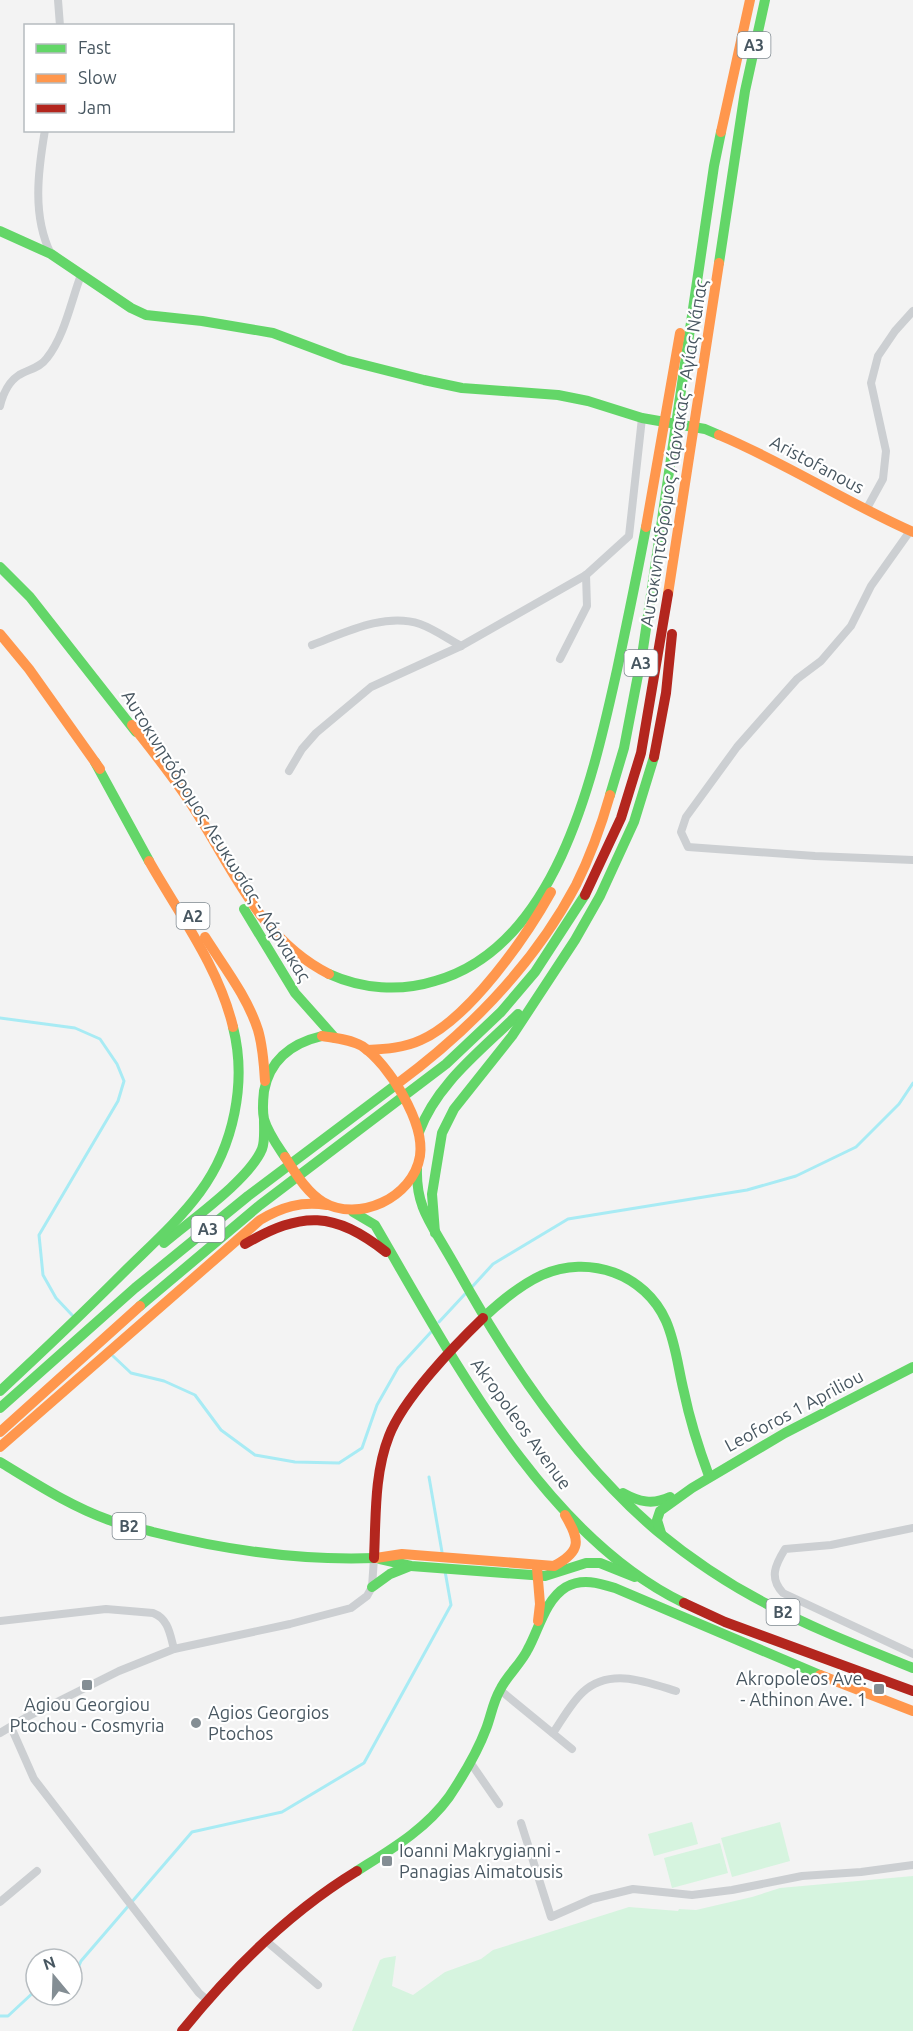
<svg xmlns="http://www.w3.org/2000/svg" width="913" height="2031" font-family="Ubuntu,sans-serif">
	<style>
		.green { fill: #d6f4df }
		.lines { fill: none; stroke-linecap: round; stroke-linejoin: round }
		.stream { stroke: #a8ebf4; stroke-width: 3 }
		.street { stroke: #cccfd2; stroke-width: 8 }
		.fast { stroke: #63d668; stroke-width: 10 }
		.slow { stroke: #ff974d; stroke-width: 10 }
		.jam { stroke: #b3261e; stroke-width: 10 }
		.poi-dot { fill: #848e94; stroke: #fff; stroke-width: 2 }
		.labels { text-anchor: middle; stroke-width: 4.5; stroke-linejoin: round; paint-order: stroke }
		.shield { fill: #fff; stroke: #7f8990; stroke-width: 1.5 }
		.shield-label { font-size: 16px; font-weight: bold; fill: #485761 }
		.street-label { font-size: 18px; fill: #485761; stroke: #fff }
		.poi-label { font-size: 18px; fill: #485761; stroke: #fff; text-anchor: start }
	</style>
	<rect width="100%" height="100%" fill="#f3f3f3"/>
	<g class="green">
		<path d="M 692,1822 L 698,1844 L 654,1856 L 648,1834 Z"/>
		<path d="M 780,1822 L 790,1861 L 732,1877 L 721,1838 Z"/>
		<path d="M 720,1843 L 728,1873 L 672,1888 L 664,1858 Z"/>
		<path d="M 913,1876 L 913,2031 L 352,2031 L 380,1960 L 384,1958 L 396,1956 L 392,1986 L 413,1995 L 445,1972 L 481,1959 L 493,1950 L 629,1907 L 678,1911 L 679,1909 L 696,1910 L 752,1897 L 780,1888 Z"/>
	</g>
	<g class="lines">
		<g class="stream">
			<path d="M 0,1018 L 75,1028 L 100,1039 L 117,1064 L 124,1081 L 118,1101 L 39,1235 L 43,1275 L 56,1298 L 72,1315"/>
			<path d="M 472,1287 L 493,1264 L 568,1219 L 747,1190 L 796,1176 L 856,1147 L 899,1104 L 913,1083"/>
			<path d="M 439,1322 L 465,1294"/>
			<path d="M 113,1356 L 131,1373 L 164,1381 L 195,1395 L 221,1430 L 255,1455 L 295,1462 L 339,1463 L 362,1448 L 377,1405 L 398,1368 L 431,1332"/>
			<path d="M 429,1477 L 442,1552"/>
			<path d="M 72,1970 L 78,1968 L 81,1961 L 192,1832 L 282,1812 L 364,1763 L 451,1605 L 445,1571"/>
			<path d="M 0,2016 L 8,2016 L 36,1990"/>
		</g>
		<g class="street">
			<path d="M 58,0 L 60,26"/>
			<path d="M 45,130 C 38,171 32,216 51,254"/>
			<path d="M 0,406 C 3,394 8,382 19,375 C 29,369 40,368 47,358 C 65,335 71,301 81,275"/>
			<path d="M 866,510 L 883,479 L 886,451 L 871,383 L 878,356 L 895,331 L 913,311"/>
			<path d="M 910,531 L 871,586 L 851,626 L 821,661 L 797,679 L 737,747 L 686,817 L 681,832 L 688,847 L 815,856 L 913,860"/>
			<path d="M 312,645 C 344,633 385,612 420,624 C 434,629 448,639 461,646"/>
			<path d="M 560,659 L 587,606 L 586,575"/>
			<path d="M 289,771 L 302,749 L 316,733 L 371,687 L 461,646 L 586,575 L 629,536 L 642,418"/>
			<path d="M 913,1528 L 831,1545 L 785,1549 C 775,1565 769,1578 783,1593 L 913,1654"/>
			<path d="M 0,1621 L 106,1609 L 153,1613 C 169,1619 170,1635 174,1649"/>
			<path d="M 500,1690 L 572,1749"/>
			<path d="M 11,1727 L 34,1779 L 199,1993 L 206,1999"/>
			<path d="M 0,1733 L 27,1717 L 119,1671 L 174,1649 L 290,1624 L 351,1608 L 367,1596 L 372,1587 L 374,1558"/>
			<path d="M 553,1733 C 562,1720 571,1703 583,1692 C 610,1667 647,1682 676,1691"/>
			<path d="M 470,1762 L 499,1804"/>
			<path d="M 521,1823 L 551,1917 L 592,1899 L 633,1889 L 692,1895 L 732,1890 L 802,1876 L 861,1872 L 913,1865"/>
			<path d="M 0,1902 L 37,1871"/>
			<path d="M 265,1940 L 318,1985"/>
		</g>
		<g class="fast">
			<path d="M 0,231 L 51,254 L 131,308 L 146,315 L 202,321 L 273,333 L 345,360 L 424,380 L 462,388 L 558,395 L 588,401 L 642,418 L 705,429 L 719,435"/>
			<path d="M 719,263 L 745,91 L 765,0"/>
			<path d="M 0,567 L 30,597 L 136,732"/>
			<path d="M 95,762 L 149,861"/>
			<path d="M 610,795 L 624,748 L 643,649 L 714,166 L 721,132"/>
			<path d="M 244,909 L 295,993 L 335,1038"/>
			<path d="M 329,974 C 362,989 400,992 435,981 C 557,947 593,777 617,670 C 627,623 637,575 646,527"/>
			<path d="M 419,1132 C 437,1083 482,1050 518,1014"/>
			<path d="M 285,1157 C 277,1145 268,1133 264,1119 C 262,1110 263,1100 264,1091 C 270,1059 292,1043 322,1036"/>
			<path d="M 417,1169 C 416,1202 427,1218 443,1245 C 452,1260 461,1276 470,1292 C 520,1379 581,1466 657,1531 C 691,1559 728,1584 767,1604 C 814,1629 864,1648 913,1668"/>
			<path d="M 353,1212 L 375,1225 C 451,1355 543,1535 684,1603"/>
			<path d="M 435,1233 L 432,1194 L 442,1133 L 454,1109 L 512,1036 L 575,940 L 600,896 L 634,822 L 654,757"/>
			<path d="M 164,1243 C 191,1220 249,1180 262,1149 C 265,1141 264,1130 264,1121"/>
			<path d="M 140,1306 L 260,1205 L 446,1064 L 501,1012 L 535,972 L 585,895"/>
			<path d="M 483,1318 C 500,1302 520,1285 542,1275 C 589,1254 645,1274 666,1321 C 676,1344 678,1368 684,1392 C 690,1421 699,1449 709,1476"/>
			<path d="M 0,1391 C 41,1353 82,1314 122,1274 C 148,1248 178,1222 200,1192 C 234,1146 247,1082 233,1027"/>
			<path d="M 0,1408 L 135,1288 L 248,1196 L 397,1084"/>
			<path d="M 0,1462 C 35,1483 70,1506 109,1520 C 123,1526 139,1528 153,1532 C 225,1550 301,1561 376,1558"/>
			<path d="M 623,1493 C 639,1502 653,1505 670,1497"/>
			<path d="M 661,1533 L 657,1520 L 660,1511 L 692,1488 L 785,1433 L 913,1367"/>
			<path d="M 380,1559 L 411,1566 L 545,1576 L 586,1563 L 600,1563 L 635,1577"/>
			<path d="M 372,1587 L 390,1574 L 410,1566"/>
			<path d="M 357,1871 C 390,1850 425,1830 449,1797 C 463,1776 477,1753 486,1729 C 491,1716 493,1702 500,1690 C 507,1675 521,1664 528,1649 C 539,1629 545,1600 566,1587 C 582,1578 599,1583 615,1588 L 820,1675"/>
		</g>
		<g class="slow">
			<path d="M 721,132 L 750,0"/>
			<path d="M 719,435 C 786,463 847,503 913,532"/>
			<path d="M 646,527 L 680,333"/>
			<path d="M 668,594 L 719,263"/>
			<path d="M 0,634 L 29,669 L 100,769"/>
			<path d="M 132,725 C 154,753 176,780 195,810 C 233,869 261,940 329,974"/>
			<path d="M 149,861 C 179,914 219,967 233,1027"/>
			<path d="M 205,937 C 224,967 247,996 258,1030 C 263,1047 264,1064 265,1081"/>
			<path d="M 367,1050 C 385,1049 404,1048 421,1040 C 469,1019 526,937 551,892"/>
			<path d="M 397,1084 C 470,1030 533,966 576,885 C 589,859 602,823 610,795"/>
			<path d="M 285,1157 C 295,1172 306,1192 323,1202 C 358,1223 413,1198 420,1156 C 425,1123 389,1064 362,1046 C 350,1039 335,1038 322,1036"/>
			<path d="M 0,1432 L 140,1306"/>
			<path d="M 0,1447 L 260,1220 C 282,1207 301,1201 327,1205"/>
			<path d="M 376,1558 L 402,1554 L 554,1566 C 582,1551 580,1540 565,1515"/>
			<path d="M 537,1568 L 540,1604 L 538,1621"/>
			<path d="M 820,1675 L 913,1711"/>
		</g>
		<g class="jam">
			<path d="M 654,757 L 666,693 L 672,634"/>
			<path d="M 585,895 L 621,818 L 641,753 L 668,594"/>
			<path d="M 245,1244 C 302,1211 334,1211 386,1252"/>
			<path d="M 374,1558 C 376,1518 374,1474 389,1436 C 403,1399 454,1346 483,1318"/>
			<path d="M 684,1603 L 725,1622 L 913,1691"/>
			<path d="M 182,2031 C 232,1969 288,1913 357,1871"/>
		</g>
	</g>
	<g class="poi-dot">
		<rect x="81" y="1679" width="12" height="12" rx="3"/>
		<rect x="873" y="1683" width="12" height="12" rx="3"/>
		<circle cx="196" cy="1723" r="6"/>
		<rect x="381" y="1855" width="12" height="12" rx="3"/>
	</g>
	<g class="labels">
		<g class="shield">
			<rect x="737.5" y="32" width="33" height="26" rx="4.5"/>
			<rect x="624.5" y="650" width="33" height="26" rx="4.5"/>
			<rect x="176.5" y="903" width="33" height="26" rx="4.5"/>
			<rect x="191.5" y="1216" width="33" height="26" rx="4.5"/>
			<rect x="112.5" y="1513" width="33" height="26" rx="4.5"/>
			<rect x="766.5" y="1599" width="33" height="26" rx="4.5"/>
		</g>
		<g class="shield-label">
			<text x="754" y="51">A3</text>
			<text x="641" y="669">A3</text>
			<text x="193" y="922">A2</text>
			<text x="208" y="1235">A3</text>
			<text x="129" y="1532">B2</text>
			<text x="783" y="1618">B2</text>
		</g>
		<g class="street-label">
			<text transform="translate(674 453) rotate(-81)" y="6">Αυτοκινητόδρομος Λάρνακας - Αγίας Νάπας</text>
			<text transform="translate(817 465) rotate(28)" y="6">Aristofanous</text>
			<text transform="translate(216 836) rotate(58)" y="6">Αυτοκινητόδρομος Λευκωσίας - Λάρνακας</text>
			<text transform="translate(794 1411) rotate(-28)" y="6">Leoforos 1 Apriliou</text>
			<text transform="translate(521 1424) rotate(54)" y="6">Akropoleos Avenue</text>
		</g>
		<g class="poi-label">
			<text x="867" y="1685" text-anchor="end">Akropoleos Ave.<tspan x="867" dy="21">- Athinon Ave. 1</tspan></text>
			<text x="87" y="1711" text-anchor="middle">Agiou Georgiou<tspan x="87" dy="21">Ptochou - Cosmyria</tspan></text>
			<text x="208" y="1719">Agios Georgios<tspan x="208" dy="21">Ptochos</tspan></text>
			<text x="399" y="1857">Ioanni Makrygianni -<tspan x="399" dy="21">Panagias Aimatousis</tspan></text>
		</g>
	</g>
	<rect x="24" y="24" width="210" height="108" fill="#ffffff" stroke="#b6bcc0" stroke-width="1.5"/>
	<rect x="36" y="44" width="30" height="9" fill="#63d668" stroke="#b6bcc0" stroke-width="1.5"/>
	<text x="78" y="54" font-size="18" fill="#485761">Fast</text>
	<rect x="36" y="74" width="30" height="9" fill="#ff974d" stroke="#b6bcc0" stroke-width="1.5"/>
	<text x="78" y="84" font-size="18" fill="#485761">Slow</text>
	<rect x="36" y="104" width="30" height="9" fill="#b3261e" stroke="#b6bcc0" stroke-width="1.5"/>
	<text x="78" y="114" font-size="18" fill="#485761">Jam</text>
	<g transform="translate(54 1977) rotate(341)"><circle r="28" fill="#ffffff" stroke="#b6bcc0" stroke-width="1.5"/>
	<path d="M0-4.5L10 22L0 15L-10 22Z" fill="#848e94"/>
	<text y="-9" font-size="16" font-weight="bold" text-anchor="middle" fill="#485761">N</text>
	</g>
</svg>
